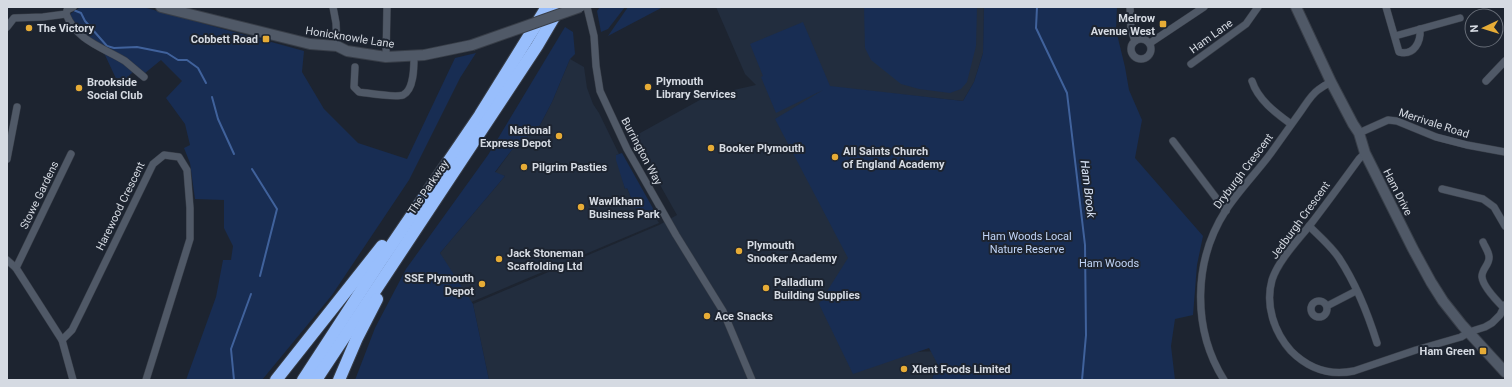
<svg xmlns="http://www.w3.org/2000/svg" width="1512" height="387" font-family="Roboto,sans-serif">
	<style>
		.built { fill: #222d3e }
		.green { fill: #182d53 }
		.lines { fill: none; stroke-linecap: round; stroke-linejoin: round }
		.stream { stroke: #40629c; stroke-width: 2 }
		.street-casing { stroke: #383e48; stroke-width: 8 }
		.secondary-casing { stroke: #383e48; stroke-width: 12 }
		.highway-casing { stroke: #383e48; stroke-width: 14 }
		.street { stroke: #505967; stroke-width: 7 }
		.secondary { stroke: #505967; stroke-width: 10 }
		.highway { stroke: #98befc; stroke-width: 12 }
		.secondary-bridge-casing { stroke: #383e48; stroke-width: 12; stroke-linecap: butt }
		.secondary-bridge { stroke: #505967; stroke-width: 10 }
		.poi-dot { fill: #e7ac36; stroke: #1d2430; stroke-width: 1.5 }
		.labels { text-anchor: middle; stroke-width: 4; stroke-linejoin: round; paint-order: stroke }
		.poi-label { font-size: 11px; font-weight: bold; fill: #d5dae2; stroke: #1d2430; text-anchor: start }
		.street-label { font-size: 11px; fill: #d5dae2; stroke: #1d2430 }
		.park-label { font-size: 11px; fill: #c0d4f6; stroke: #1d2430 }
		.water-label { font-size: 12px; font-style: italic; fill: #dbe5f7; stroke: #1d2430 }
	</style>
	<rect width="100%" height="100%" fill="#1d2430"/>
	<g class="built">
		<path d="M 716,7 L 984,7 L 983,53 L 974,82 L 963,101 L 831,87 L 909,352 L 942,351 L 932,380 L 489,380 L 473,304 L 659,225 L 677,215 L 633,137 L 707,96 L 756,85 L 745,74 Z"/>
		<path d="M 570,59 L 584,67 L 587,88 L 593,104 L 599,113 L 619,154 L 616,155 L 625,189 L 627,188 L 639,217 L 637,218 L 642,219 L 640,214 L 647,210 L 650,216 L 654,215 L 659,223 L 462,306 L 440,253 L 505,176 L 495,173 L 511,151 L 540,125 L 552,102 Z"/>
	</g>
	<g class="green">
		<path d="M 81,7 L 143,7 L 304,51 L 302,72 L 324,109 L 358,143 L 407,159 L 455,58 L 476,53 L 460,78 L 409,180 L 332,295 L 262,380 L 186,380 L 216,297 L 223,260 L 231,260 L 233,246 L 224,228 L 224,200 L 195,199 L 190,163 L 184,148 L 190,145 L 185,124 L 166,98 L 182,81 L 161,60 L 139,78 L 133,72 L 119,85 L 105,55 L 75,24 L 70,14 Z"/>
		<path d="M 600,7 L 625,7 L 608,29 L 601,32 L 597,11 Z"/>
		<path d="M 628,7 L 663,7 L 608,36 Z"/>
		<path d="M 864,7 L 977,7 L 976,46 L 967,82 L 961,89 L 950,93 L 919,89 L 901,84 L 871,60 L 865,48 Z"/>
		<path d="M 984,7 L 1117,7 L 1116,30 L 1125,67 L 1129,90 L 1142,120 L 1135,158 L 1203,236 L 1197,265 L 1193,315 L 1175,319 L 1171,346 L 1175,380 L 932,380 L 937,363 L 929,348 L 853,374 L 819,304 L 848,258 L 775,119 L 823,90 L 776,113 L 761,77 L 763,76 L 750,44 L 803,22 L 830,86 L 963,101 L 974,82 L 983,53 Z"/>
		<path d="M 565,27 L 573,32 L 575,54 L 570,59 L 552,102 L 540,125 L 511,151 L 495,172 L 505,176 L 440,253 L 473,304 L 489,380 L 355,380 L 375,328 L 406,269 L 488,155 Z"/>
		<path d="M 622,153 L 655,212 L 654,215 L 650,217 L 647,211 L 640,214 L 642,220 L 636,218 L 639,217 L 627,188 L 625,189 L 616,160 L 616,155 Z"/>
	</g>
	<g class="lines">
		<g class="stream">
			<path d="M 1037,7 L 1036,28 L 1067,93 L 1085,245 L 1086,335 L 1082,380"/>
			<path d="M 71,9 L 81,13 L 85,21 L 107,46 L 114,48 L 137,47 L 167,53 L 178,60 L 187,60 L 198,68 L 206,83"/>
			<path d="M 212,97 L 218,119 L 234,154"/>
			<path d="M 252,169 L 277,209 L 260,276"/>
			<path d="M 234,380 L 231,349 L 251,294"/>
		</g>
		<g class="street-casing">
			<g id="street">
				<path d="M 333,7 L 336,23 L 337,46"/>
				<path d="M 587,7 L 594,36 L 596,66 L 600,91 L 627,149 L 676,235 L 723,311 L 752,380"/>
				<path d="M 1130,7 L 1131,30 L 1135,41"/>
				<path d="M 1386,7 L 1399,52 C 1414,56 1421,42 1420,29"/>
				<path d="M 66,14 C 77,41 102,47 125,61 C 131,66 138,72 144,77"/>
				<path d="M 7,27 L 14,18 L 43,17 L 66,14 L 67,10 L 73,7"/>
				<path d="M 1395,36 L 1460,18"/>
				<circle cx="1141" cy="49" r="10"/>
				<path d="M 1150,43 L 1204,7"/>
				<path d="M 386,57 L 387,7"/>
				<path d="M 1191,64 L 1246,24 L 1258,7"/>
				<path d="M 355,67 L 354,87 L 359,92 C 368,93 395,98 403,95 C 414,90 414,67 414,57"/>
				<path d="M 1252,81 C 1258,100 1276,113 1291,124"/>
				<path d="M 1486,81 L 1505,61"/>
				<path d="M 1359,133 L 1388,120 L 1397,121 L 1436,137 L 1467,145 L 1505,152"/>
				<path d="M 1173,141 L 1226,211"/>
				<path d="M 1365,153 L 1359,159 C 1343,181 1327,203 1310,225 C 1298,240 1278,261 1272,280 C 1265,305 1274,332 1291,351 C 1309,369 1330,376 1354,371 L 1416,350 L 1461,337 L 1469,332 L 1485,327 L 1492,323 L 1500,315 L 1505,305"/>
				<path d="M 7,159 L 17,107"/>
				<path d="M 1442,189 L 1483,199 L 1494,207 L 1505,226"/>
				<path d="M 1309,226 C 1319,236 1331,246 1339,258 C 1356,284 1368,314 1377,343"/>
				<path d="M 1483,242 C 1485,247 1489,252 1489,257 C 1490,264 1481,270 1482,277 C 1483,287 1497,301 1504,308"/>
				<path d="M 7,260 L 16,268 L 62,340 L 73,380"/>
				<path d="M 16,268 L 71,154"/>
				<circle cx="1319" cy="309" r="8"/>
				<path d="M 1327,306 L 1356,291"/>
				<path d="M 62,340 L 72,330 L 82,310 L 153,164 L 164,155 L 179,157 L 187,170 L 190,208 L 190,239 L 146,380"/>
				<path d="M 1224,380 C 1192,329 1193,261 1226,210 C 1239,190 1257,172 1271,153 C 1281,139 1291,125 1301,111 C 1306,104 1311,95 1318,90 C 1322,87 1327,84 1331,82"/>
			</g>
		</g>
		<g class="secondary-casing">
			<g id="secondary">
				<path d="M 161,7 L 310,44 L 337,46 L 347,51 L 386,57 L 424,55 L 472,45"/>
				<path d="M 1296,7 L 1331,82 L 1353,124 L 1359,133 L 1365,153 L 1413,249 L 1431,282 L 1443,301 L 1462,325 L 1505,372"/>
			</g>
		</g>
		<g class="highway-casing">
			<g id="highway">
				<path d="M 276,380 L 382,246"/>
				<path d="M 303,380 L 380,262 L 480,115 L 547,7"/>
				<path d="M 316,380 L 537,46 L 560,7"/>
				<path d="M 339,380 L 357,338 L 377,299"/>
			</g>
		</g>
		<use href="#street" class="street"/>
		<use href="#secondary" class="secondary"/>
		<use href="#highway" class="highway"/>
		<g class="secondary-bridge-casing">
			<path id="secondary-bridge" d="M 472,45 L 580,7"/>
		</g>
		<use href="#secondary-bridge" class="secondary-bridge"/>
	</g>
	<g class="poi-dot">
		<rect x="1159" y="20" width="8" height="8" rx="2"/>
		<circle cx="29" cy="28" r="4"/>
		<rect x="262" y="35" width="8" height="8" rx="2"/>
		<circle cx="648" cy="87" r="4"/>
		<circle cx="79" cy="88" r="4"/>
		<circle cx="559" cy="136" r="4"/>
		<circle cx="711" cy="148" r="4"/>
		<circle cx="835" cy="157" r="4"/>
		<circle cx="524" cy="167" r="4"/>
		<circle cx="581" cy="207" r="4"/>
		<circle cx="739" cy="251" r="4"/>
		<circle cx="499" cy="259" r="4"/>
		<circle cx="482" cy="284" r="4"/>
		<circle cx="766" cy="288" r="4"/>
		<circle cx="707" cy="316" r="4"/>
		<rect x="1479" y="347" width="8" height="8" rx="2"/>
		<circle cx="904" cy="369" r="4"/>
	</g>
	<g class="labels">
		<g class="poi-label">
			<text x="1155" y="22" text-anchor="end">Melrow<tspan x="1155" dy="13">Avenue West</tspan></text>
			<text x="37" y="32">The Victory</text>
			<text x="258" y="43" text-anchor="end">Cobbett Road</text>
			<text x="656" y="85">Plymouth<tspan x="656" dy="13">Library Services</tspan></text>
			<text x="87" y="86">Brookside<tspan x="87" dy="13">Social Club</tspan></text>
			<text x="551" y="134" text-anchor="end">National<tspan x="551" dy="13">Express Depot</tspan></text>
			<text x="719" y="152">Booker Plymouth</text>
			<text x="843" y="155">All Saints Church<tspan x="843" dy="13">of England Academy</tspan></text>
			<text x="532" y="171">Pilgrim Pasties</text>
			<text x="589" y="205">Wawlkham<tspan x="589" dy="13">Business Park</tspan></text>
			<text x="747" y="249">Plymouth<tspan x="747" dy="13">Snooker Academy</tspan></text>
			<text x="507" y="257">Jack Stoneman<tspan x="507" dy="13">Scaffolding Ltd</tspan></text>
			<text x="474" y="282" text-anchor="end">SSE Plymouth<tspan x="474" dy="13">Depot</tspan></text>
			<text x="774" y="286">Palladium<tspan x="774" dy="13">Building Supplies</tspan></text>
			<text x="715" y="320">Ace Snacks</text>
			<text x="1475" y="355" text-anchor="end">Ham Green</text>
			<text x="912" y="373">Xlent Foods Limited</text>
		</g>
		<g class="street-label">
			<text transform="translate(1211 36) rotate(-36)" y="4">Ham Lane</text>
			<text transform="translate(350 37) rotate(9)" y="4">Honicknowle Lane</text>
			<text transform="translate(1434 123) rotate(18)" y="4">Merrivale Road</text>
			<text transform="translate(642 151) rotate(62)" y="4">Burrington Way</text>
			<text transform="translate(1243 171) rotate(-53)" y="4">Dryburgh Crescent</text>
			<text transform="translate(428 187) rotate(-56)" y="4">The Parkway</text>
			<text transform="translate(1398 192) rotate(63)" y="4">Ham Drive</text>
			<text transform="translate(39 195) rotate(-64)" y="4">Stowe Gardens</text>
			<text transform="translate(120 206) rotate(-64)" y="4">Harewood Crescent</text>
			<text transform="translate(1300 220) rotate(-54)" y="4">Jedburgh Crescent</text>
		</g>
		<g class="park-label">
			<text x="1027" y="240">Ham Woods Local<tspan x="1027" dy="13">Nature Reserve</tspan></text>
			<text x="1109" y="267">Ham Woods</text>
		</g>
		<g class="water-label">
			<text transform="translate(1088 189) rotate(83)" y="4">Ham Brook</text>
		</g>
	</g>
	<rect width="1512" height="387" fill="none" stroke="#d5dae2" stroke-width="16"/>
	<g transform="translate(1484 28) rotate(266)"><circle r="19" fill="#1d2430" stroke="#676d77"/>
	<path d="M0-3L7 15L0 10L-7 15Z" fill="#e7ac36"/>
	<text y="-6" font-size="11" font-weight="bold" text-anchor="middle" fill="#d5dae2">N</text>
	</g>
</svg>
